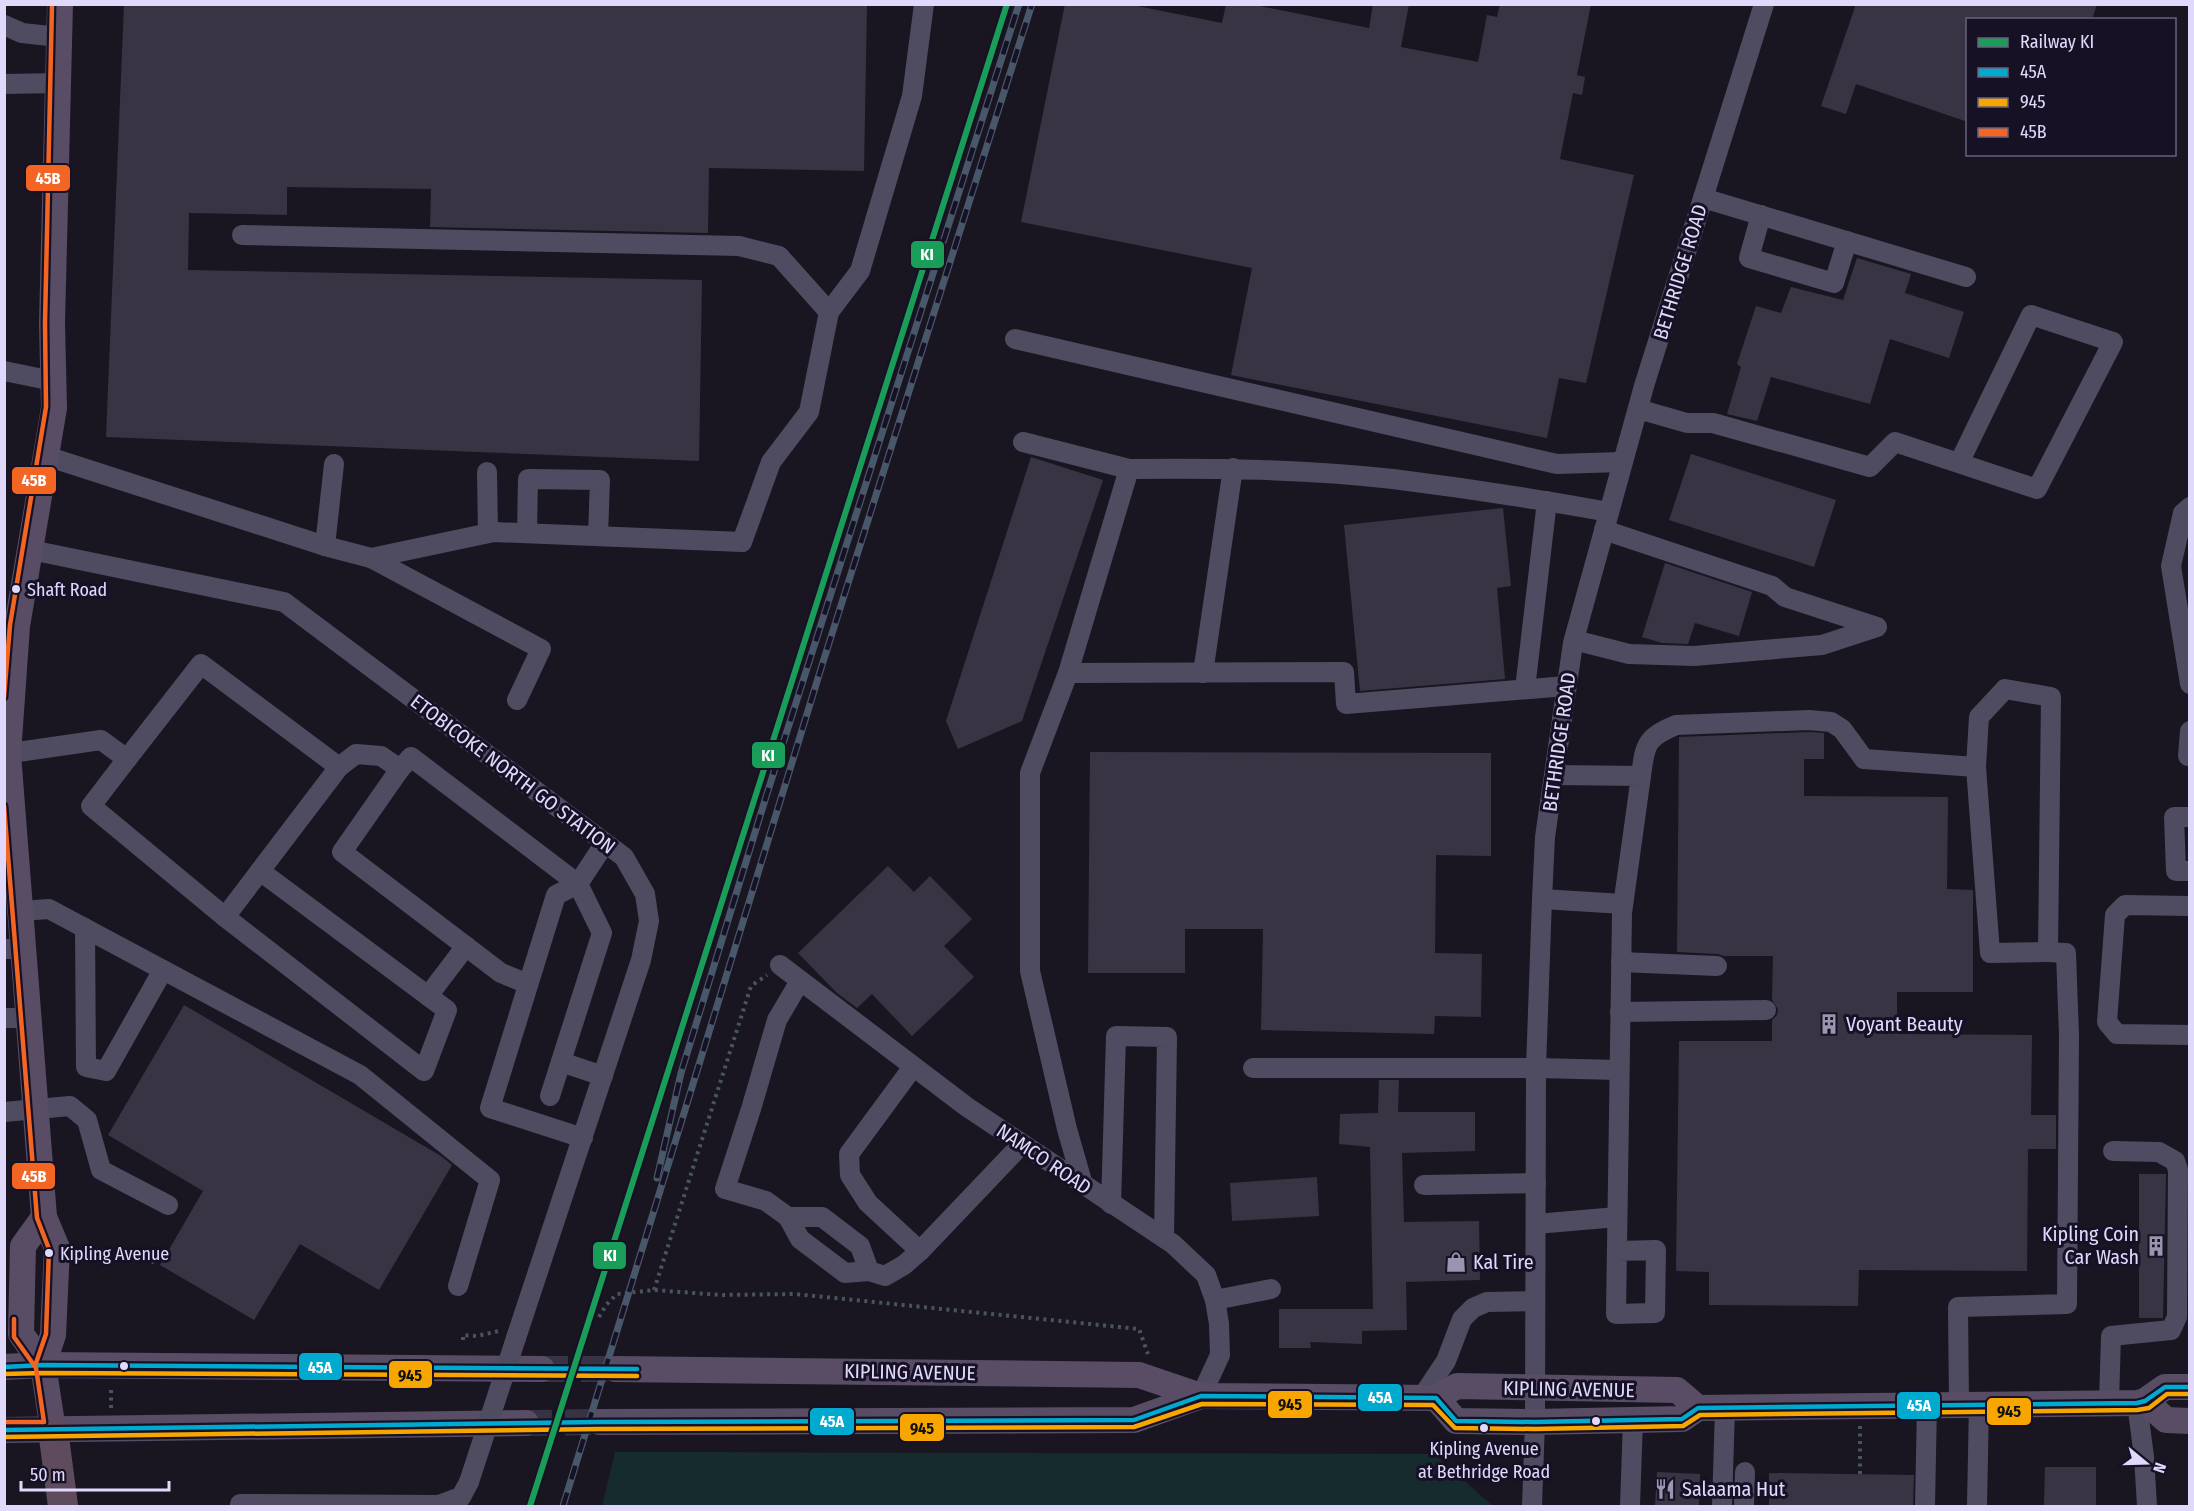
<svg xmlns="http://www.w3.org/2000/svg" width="2194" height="1511" font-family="'Fira Sans Condensed',sans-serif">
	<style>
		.green { fill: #162b2e }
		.building { fill: #393443 }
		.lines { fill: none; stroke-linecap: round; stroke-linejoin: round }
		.major-tunnel { stroke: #373342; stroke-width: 26; stroke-dasharray: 26 13; stroke-linecap: butt }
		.path { stroke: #4a5362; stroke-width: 4; stroke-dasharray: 3 4.5; stroke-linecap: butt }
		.minor { stroke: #4f4c61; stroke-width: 20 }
		.major { stroke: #584d65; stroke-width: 26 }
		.highway { stroke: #5e4c5e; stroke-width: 30 }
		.rail-casing { stroke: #49576a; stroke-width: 7 }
		.rail { stroke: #171126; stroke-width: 4.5; stroke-dasharray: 14; stroke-linecap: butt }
		.minor-bridge { stroke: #4f4c61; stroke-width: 20 }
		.bus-1-casing { stroke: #171126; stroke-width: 9 }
		.bus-2-casing { stroke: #171126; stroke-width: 9 }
		.bus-3-casing { stroke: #171126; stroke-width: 9 }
		.bus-1 { stroke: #00a9ce; stroke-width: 4.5 }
		.bus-2 { stroke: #f7a600; stroke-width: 4.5 }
		.bus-3 { stroke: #f26522; stroke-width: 4.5 }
		.rail-1-casing { stroke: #171126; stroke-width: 10 }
		.rail-1 { stroke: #1a9d58; stroke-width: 6 }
		.bus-dot { fill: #e1d9fc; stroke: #171126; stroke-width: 2 }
		.labels { text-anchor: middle; stroke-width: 6; stroke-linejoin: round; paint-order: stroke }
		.bus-label { font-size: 18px; fill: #e1d9fc; stroke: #171126; text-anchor: start }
		.street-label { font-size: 20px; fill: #e1d9fc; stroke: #171126 }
		.poi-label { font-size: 20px; fill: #e1d9fc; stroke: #171126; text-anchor: start }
		.line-badge { stroke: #171126; stroke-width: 2 }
		.badge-label { font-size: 16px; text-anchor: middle; font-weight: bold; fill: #fff }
		.pale-badge-label { font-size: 16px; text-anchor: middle; font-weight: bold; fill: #111 }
	</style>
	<rect width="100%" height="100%" fill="#191621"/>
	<path class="green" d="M 615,1452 L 1434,1454 L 1493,1506 L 602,1506 Z"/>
	<g class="building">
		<path d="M 124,4 L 867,4 L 864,171 L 709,168 L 708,233 L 430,227 L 431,189 L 287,187 L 287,215 L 189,213 L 188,270 L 702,280 L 699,461 L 106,437 Z"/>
		<path d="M 1065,4 L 1127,4 L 1222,23 L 1226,4 L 1250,4 L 1369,28 L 1373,4 L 1409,4 L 1401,47 L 1478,62 L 1487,15 L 1497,17 L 1500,4 L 1591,4 L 1577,75 L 1585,77 L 1582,95 L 1573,93 L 1560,159 L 1634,175 L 1586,383 L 1559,378 L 1547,438 L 1231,375 L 1252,268 L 1021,222 Z"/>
		<path d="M 1856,4 L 2097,4 L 2092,20 L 1968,20 L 1968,122 L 1856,84 L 1846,114 L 1821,106 Z"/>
		<path d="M 1857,258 L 1911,274 L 1905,293 L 1964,312 L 1949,358 L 1890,339 L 1870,404 L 1771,377 L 1757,421 L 1727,414 L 1741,367 L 1737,364 L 1756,306 L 1781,313 L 1791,287 L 1843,300 Z"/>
		<path d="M 1691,454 L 1836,500 L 1814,567 L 1669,520 Z"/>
		<path d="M 1031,457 L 1103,480 L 1022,721 L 958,749 L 946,721 Z"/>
		<path d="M 1503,508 L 1511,586 L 1497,588 L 1505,679 L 1360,691 L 1344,525 Z"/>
		<path d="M 1665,563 L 1752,592 L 1739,636 L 1695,623 L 1688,644 L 1662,643 L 1642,637 Z"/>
		<path d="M 1809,732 L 1824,733 L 1824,759 L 1804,759 L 1804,796 L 1948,797 L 1947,889 L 1973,890 L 1973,992 L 1897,992 L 1897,1034 L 2032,1035 L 2031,1115 L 2056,1115 L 2056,1149 L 2028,1149 L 2027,1271 L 1859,1270 L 1858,1306 L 1709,1305 L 1709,1272 L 1676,1271 L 1679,1041 L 1772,1041 L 1772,1020 L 1777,1015 L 1778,1009 L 1772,1000 L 1773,956 L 1724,956 L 1718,954 L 1677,952 L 1679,737 Z"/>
		<path d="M 1090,752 L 1491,753 L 1491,856 L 1436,855 L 1435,953 L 1482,954 L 1481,1017 L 1435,1016 L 1434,1034 L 1261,1030 L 1263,929 L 1185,929 L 1185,973 L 1088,973 Z"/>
		<path d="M 888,866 L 914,892 L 930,876 L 972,919 L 944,946 L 974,977 L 912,1036 L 872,994 L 857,1008 L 837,993 L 798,953 Z"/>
		<path d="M 184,1005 L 441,1156 L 452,1165 L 379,1290 L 300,1244 L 254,1320 L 160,1265 L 203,1191 L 108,1135 Z"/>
		<path d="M 1379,1080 L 1399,1080 L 1398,1112 L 1475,1112 L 1475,1151 L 1402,1153 L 1404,1222 L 1479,1221 L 1480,1280 L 1406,1282 L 1407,1330 L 1362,1331 L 1362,1344 L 1310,1342 L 1311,1348 L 1279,1348 L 1279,1309 L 1373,1309 L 1370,1147 L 1339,1144 L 1340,1114 L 1378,1113 Z"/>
		<path d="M 2139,1174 L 2166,1174 L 2163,1318 L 2139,1318 Z"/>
		<path d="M 1317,1177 L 1319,1216 L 1232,1221 L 1230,1183 Z"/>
		<path d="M 2045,1467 L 2096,1467 L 2096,1506 L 2044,1506 Z"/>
		<path d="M 1657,1472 L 1700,1474 L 1699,1506 L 1655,1506 Z"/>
		<path d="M 1769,1473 L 1914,1475 L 1913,1506 L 1769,1506 Z"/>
	</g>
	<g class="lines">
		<g class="major-tunnel">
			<path d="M 542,1369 L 615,1369"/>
			<path d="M 526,1423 L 599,1422"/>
		</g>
		<g class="path">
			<path d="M 78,1251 L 99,1250 L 154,1262"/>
			<path d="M 654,1290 L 751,986 L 767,975"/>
			<path d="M 599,1317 L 606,1305 L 617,1294 L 654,1290 L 720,1295 L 795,1294 L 1139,1329 L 1148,1354"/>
			<path d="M 463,1340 L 463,1335 L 477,1336 L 499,1331"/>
			<path d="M 111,1408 L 111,1390"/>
			<path d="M 1860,1474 L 1860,1426"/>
		</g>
		<g class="minor">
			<path d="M 4,25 L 22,33 L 59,37"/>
			<path d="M 4,84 L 58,83"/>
			<path d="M 1703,198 L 1966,277"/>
			<path d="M 1761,215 L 1749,258 L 1834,283 L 1847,241"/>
			<path d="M 829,312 L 860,271 L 912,96 L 924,4"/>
			<path d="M 1015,339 L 1557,464 L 1622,462"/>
			<path d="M 4,371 L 53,381"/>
			<path d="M 1638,409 L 1687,423 L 1713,423 L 1870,467 L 1895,442 L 2037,489 L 2113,342 L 2031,315 L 1959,463"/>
			<path d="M 1023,442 L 1129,469"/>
			<path d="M 46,456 L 325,546 L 371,558 L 494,532 L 742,542 L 771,462 L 809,412 L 829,312 L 779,256 L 739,246 L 242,235"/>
			<path d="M 487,472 L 488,533"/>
			<path d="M 2190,507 L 2183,513 L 2171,566 L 2190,684"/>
			<path d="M 527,533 L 528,479 L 600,480 L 598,536"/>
			<path d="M 325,546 L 334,464"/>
			<path d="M 31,550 L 284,602 L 624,857 L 645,894 L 649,921 L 641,960 L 516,1338"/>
			<path d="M 371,558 L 541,649 L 517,700"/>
			<path d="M 1574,640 L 1629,654 L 1694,656 L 1822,645 L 1877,627 L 1785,597 L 1772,586 L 1604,530"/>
			<path d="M 1068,673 L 1030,773 L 1030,971 L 1067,1129 L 1083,1185"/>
			<path d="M 1203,673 L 1233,468"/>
			<path d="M 1566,686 L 1346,704 L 1344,672 L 1068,673 L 1129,469 C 1217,468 1305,469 1393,479 C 1465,488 1537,499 1609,512"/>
			<path d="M 1525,689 L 1547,501"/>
			<path d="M 2190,731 L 2188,756 L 2190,756"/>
			<path d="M 4,754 L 101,740 L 127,759 L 201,664 L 339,767 L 356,754 L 381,756 L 400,769 L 411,757 L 578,884 L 602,933 L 550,1096"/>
			<path d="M 127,759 L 91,806 L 225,917 L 339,767"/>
			<path d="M 1976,767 L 1990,953 L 2048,952"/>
			<path d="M 400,769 L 342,852 L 501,973 L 528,984"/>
			<path d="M 1554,775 L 1641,776 L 1622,913 L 1616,1314 L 1655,1313 L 1656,1250 L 1617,1251"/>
			<path d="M 1641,776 C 1645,745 1645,738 1676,725 L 1809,720 L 1831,722 L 1842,729 L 1864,759 L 1976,767 L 1979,717 L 2005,689 L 2051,697 L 2048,952 L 2066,953 L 2069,1036 L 2067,1304 L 1958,1307 L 1959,1404"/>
			<path d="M 2190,817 L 2174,817 L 2176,871 L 2190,871"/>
			<path d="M 1542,899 L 1623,904"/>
			<path d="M 2190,906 L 2125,905 L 2115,915 L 2107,1022 L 2117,1034 L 2190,1035"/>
			<path d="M 21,911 L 49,909 L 360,1075 L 490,1180 L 458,1286"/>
			<path d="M 225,917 L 424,1071 L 447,1010 L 260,871"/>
			<path d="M 85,928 L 86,1067 L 106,1071 L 163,970"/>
			<path d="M 4,949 L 23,949"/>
			<path d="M 1621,962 L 1717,966"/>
			<path d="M 780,965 L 967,1107 L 1173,1244 L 1206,1275 L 1215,1300 L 1219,1324 L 1220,1355 L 1201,1396"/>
			<path d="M 800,981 L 777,1020 L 751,1109 L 725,1189 L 766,1201 L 788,1217 L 822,1217 L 860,1246 L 869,1271 L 885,1276 L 904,1265 L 920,1251 L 1022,1144"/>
			<path d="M 428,996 L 466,946"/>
			<path d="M 1620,1012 L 1766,1010"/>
			<path d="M 4,1018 L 29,1018"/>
			<path d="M 561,1062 L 603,1076"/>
			<path d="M 913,1067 L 849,1154 L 850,1175 L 868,1203 L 920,1251"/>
			<path d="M 1253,1068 L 1536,1068 L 1619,1070"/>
			<path d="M 4,1112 L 70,1106 L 87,1120 L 101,1170 L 168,1205"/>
			<path d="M 583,1138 L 490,1108 L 556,895 L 578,884 L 605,843"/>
			<path d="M 1424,1185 L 1536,1183"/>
			<path d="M 1111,1204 L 1116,1036 L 1167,1037 L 1164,1238"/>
			<path d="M 788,1217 L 800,1239 L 845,1273 L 869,1271"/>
			<path d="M 1536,1224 L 1617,1217"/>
			<path d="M 1215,1300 L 1271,1289"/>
			<path d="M 1422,1397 L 1446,1361 L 1462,1319 L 1473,1308 L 1487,1302 L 1535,1301"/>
			<path d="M 2109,1402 L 2111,1336 L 2171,1330 L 2177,1317 L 2178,1170 L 2175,1161 L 2159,1152 L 2113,1151"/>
			<path d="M 2137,1403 L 2144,1457 L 2147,1506"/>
			<path d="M 240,1506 L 240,1504 L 439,1505 L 461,1497 L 469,1482"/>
			<path d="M 1532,1506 L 1535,1422 L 1536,1068 L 1542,899 L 1545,837 L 1573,643 L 1644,386 L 1764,4"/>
			<path d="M 1630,1506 L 1633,1420"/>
			<path d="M 1722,1506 L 1725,1408"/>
			<path d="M 1744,1506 L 1745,1472"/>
			<path d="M 1925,1506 L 1927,1405"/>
			<path d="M 1977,1506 L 1979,1404"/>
		</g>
		<g class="major">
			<path d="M 44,1217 L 23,1246 L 21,1334 L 43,1365 L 53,1430"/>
			<path d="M 43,1365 L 53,1335 L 57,1248 L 44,1217 L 8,754 L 17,626 L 54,408 L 52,323 L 60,4"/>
			<path d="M 4,1367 L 43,1365 L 542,1369"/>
			<path d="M 615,1369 L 1139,1375 L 1201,1396 L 1436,1398 L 1457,1386 L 1677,1390 L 1698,1408"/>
			<path d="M 1436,1398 L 1456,1421 L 1535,1422 L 1682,1419 L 1698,1408 L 2137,1403 L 2145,1401 L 2165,1387 L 2190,1387"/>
			<path d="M 2145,1401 L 2166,1420 L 2190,1421"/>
			<path d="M 599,1422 L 1134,1420 L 1201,1396"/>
			<path d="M 4,1430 L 526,1423"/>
		</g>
		<path class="highway" d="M 53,1430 L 63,1506"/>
		<g class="rail-casing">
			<g id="rail">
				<path d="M 657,1178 L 681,1073 L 765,800 L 1019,4"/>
				<path d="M 563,1506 L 823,662 L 1032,4"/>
			</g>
		</g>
		<use href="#rail" class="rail"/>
		<path class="minor-bridge" d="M 469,1482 L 516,1338"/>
		<g class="bus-1-casing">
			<g id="bus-1">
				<path d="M 4,1367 L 43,1365 L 637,1369"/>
				<path d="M 4,1430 L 599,1422 L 1134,1420 L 1201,1396 L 1436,1398 L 1456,1421 L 1535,1422 L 1682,1419 L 1698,1408 L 2137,1403 L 2145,1401 L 2165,1387 L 2190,1387"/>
			</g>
		</g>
		<g class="bus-2-casing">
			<g id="bus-2">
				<path d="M 4,1374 L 43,1373 L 637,1376"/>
				<path d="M 4,1437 L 599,1429 L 1134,1427 L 1202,1404 L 1433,1405 L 1455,1428 L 1535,1429 L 1683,1426 L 1700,1415 L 2137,1410 L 2149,1408 L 2167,1394 L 2190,1394"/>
			</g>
		</g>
		<g class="bus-3-casing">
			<g id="bus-3">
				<path d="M 4,697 L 10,625 L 46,407 L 45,323 L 52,4"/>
				<path d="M 4,806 L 37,1218 L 49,1249 L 46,1334 L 36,1363"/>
				<path d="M 4,1422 L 44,1422 L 36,1368 L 14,1337 L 14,1319"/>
			</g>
		</g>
		<use href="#bus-1" class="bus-1"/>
		<use href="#bus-2" class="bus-2"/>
		<use href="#bus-3" class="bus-3"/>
		<g class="rail-1-casing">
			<path id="rail-1" d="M 530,1506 L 1007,4"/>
		</g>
		<use href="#rail-1" class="rail-1"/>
	</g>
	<defs>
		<g id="building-bare" transform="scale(1.62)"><path d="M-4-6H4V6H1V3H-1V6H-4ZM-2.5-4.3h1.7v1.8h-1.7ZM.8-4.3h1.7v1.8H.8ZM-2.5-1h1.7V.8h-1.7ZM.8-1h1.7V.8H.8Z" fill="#9b95af" stroke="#171126" stroke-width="2.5" paint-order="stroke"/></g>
		<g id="shop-bare" transform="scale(1.62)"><path d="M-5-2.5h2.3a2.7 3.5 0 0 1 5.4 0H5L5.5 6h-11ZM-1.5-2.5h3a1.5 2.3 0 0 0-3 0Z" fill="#9b95af" stroke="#171126" stroke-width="2.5" paint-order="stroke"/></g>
		<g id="restaurant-bare" transform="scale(1.62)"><path d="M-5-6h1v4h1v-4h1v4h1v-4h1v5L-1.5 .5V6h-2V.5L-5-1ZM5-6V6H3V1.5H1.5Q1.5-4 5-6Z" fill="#9b95af" stroke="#171126" stroke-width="2.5" paint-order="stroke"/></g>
	</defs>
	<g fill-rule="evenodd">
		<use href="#building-bare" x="1829" y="1024"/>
		<use href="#building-bare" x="2156" y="1246"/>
		<use href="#shop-bare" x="1456" y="1262"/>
		<use href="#restaurant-bare" x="1665" y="1489"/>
	</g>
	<g class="bus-dot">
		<circle cx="16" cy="589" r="5"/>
		<circle cx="49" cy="1253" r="5"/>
		<circle cx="124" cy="1366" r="5"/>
		<circle cx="1596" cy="1421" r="5"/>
		<circle cx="1484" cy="1428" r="5"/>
	</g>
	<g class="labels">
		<g class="bus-label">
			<text x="27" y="596">Shaft Road</text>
			<text x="60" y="1260">Kipling Avenue</text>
			<text x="1484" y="1455" text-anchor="middle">Kipling Avenue<tspan x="1484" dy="23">at Bethridge Road</tspan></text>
		</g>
		<g class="street-label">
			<text transform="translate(1680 272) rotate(-73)" y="7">BETHRIDGE ROAD</text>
			<text transform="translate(1559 742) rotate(-82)" y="7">BETHRIDGE ROAD</text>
			<text transform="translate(513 774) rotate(37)" y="7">ETOBICOKE NORTH GO STATION</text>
			<text transform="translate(1044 1159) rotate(34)" y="7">NAMCO ROAD</text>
			<text transform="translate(910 1372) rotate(1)" y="7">KIPLING AVENUE</text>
			<text transform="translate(1569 1389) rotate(1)" y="7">KIPLING AVENUE</text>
		</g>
		<g class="poi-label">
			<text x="1846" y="1031">Voyant Beauty</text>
			<text x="2139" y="1241" text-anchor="end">Kipling Coin<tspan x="2139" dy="23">Car Wash</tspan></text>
			<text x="1473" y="1269">Kal Tire</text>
			<text x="1682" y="1496">Salaama Hut</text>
		</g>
	</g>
	<g class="line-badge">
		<rect x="25" y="164" width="46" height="28" rx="6" fill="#f26522"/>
		<rect x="910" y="240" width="35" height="29" rx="6" fill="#1a9d58"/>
		<rect x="11" y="466" width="46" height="29" rx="6" fill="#f26522"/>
		<rect x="751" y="741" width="35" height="28" rx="6" fill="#1a9d58"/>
		<rect x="11" y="1162" width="45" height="28" rx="6" fill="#f26522"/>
		<rect x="592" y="1241" width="35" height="29" rx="6" fill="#1a9d58"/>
		<rect x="298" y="1352" width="45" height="29" rx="6" fill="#00a9ce"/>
		<rect x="388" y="1360" width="45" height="29" rx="6" fill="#f7a600"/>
		<rect x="1357" y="1383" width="46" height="29" rx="6" fill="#00a9ce"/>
		<rect x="1267" y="1390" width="46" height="29" rx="6" fill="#f7a600"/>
		<rect x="1896" y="1391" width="45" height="29" rx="6" fill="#00a9ce"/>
		<rect x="1986" y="1397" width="46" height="29" rx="6" fill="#f7a600"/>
		<rect x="809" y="1407" width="46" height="29" rx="6" fill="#00a9ce"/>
		<rect x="899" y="1413" width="46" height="29" rx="6" fill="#f7a600"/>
	</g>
	<g class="badge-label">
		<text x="48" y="184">45B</text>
		<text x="927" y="260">KI</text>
		<text x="34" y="486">45B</text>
		<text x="768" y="761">KI</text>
		<text x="34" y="1182">45B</text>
		<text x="610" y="1261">KI</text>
		<text x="320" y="1373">45A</text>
		<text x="1380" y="1403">45A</text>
		<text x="1919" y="1411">45A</text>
		<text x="832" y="1427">45A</text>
	</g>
	<g class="pale-badge-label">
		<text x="410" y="1381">945</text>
		<text x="1290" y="1410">945</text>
		<text x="2009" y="1417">945</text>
		<text x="922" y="1434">945</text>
	</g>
	<rect width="2194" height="1511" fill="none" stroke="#e1d9fc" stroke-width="12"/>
	<rect x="1966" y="18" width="210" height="138" fill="#171126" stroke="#68617c" stroke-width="1.5"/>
	<rect x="1978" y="38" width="30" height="9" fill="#1a9d58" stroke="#68617c" stroke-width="1.5"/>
	<text x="2020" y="48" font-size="18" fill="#e1d9fc">Railway KI</text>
	<rect x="1978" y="68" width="30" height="9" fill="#00a9ce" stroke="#68617c" stroke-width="1.5"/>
	<text x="2020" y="78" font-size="18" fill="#e1d9fc">45A</text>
	<rect x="1978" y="98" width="30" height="9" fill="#f7a600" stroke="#68617c" stroke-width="1.5"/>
	<text x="2020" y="108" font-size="18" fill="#e1d9fc">945</text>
	<rect x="1978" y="128" width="30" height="9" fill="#f26522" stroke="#68617c" stroke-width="1.5"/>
	<text x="2020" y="138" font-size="18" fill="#e1d9fc">45B</text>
	<g transform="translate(2146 1463) rotate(109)" stroke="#171126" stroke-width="4.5" paint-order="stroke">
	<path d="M0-4.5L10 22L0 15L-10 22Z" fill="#e1d9fc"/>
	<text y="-9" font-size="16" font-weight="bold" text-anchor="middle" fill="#e1d9fc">N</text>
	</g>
	<path d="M21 1481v9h148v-9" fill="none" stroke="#e1d9fc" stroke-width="3"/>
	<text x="30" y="1481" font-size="18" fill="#e1d9fc" stroke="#171126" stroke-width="4.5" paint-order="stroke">50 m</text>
</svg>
